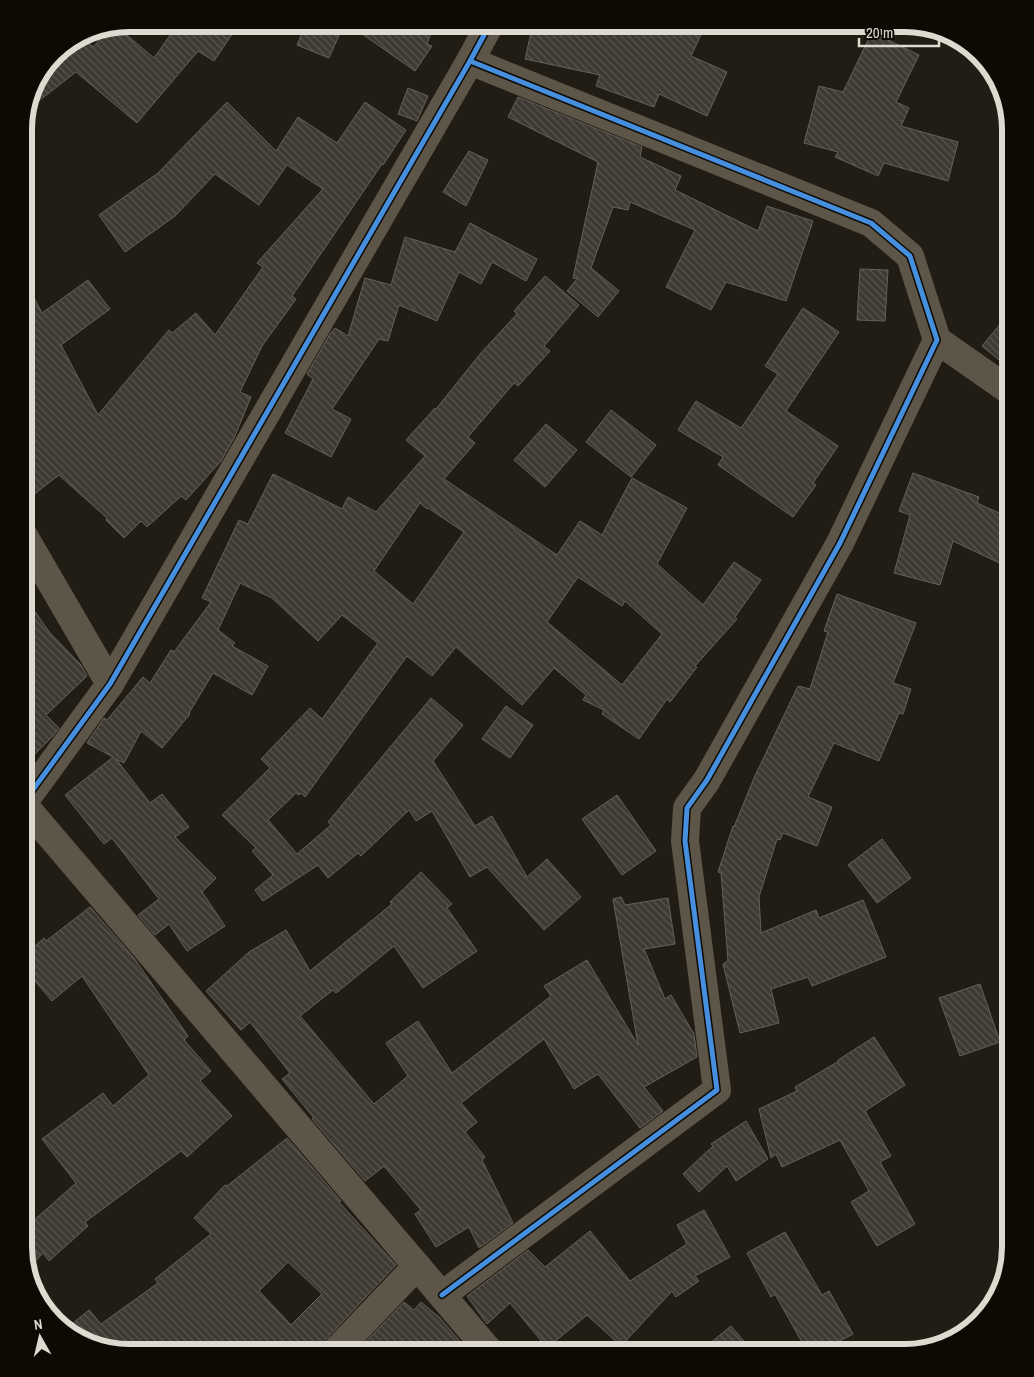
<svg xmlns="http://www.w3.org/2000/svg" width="1034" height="1377" font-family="'Archivo Narrow',sans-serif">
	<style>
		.building { fill: url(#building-back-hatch); stroke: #656058; fill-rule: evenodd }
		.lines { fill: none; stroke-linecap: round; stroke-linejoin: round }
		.minor { stroke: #5c5548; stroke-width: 28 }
		.cycleway-casing { stroke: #0d0a04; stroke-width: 8 }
		.cycleway { stroke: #468fdf; stroke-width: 5 }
		.rim { fill: none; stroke: #dfdacf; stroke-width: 6 }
	</style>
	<defs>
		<pattern id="building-back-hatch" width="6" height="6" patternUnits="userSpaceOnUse" patternTransform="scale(1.25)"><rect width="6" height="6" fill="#3e3932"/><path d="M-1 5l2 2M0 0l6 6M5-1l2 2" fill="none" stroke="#59554f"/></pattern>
	</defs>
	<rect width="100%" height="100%" fill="#211d14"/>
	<g class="building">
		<path d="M 178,24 L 239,24 L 214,61 L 198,51 L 137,123 L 76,72 L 27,110 L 35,82 L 50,63 L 54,68 L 81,37 L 93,47 L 110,28 L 116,26 L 154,58 Z"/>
		<path d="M 306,24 L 344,24 L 329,58 L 297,45 Z"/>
		<path d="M 348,24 L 434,24 L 427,44 L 432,46 L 415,71 Z"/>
		<path d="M 533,24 L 566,24 L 616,35 L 620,24 L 706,24 L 691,56 L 727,72 L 707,116 L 659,94 L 654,107 L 596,86 L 600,75 L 525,59 Z"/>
		<path d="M 872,32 L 919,55 L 896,102 L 909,108 L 901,126 L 958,142 L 948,181 L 884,163 L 878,176 L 835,157 L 838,152 L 804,143 L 819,86 L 843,92 Z"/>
		<path d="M 408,88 L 428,96 L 417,121 L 398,114 Z"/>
		<path d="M 518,97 L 642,147 L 640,157 L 681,176 L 675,190 L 758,231 L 767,206 L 813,221 L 786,301 L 726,282 L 711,310 L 666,287 L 695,230 L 630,202 L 628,210 L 613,207 L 591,268 L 619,291 L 598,317 L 567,291 L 577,279 L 573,278 L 598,162 L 508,117 Z"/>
		<path d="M 227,102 L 276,151 L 298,117 L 337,143 L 365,102 L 406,130 L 383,165 L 382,164 L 292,296 L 296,299 L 262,346 L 240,392 L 251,397 L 234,438 L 221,461 L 186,500 L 181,496 L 147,527 L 141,521 L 124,538 L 106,520 L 107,518 L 59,475 L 24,502 L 24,279 L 42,313 L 88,280 L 110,309 L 61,345 L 98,415 L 169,330 L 172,333 L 196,313 L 215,335 L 263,267 L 257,263 L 323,189 L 287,165 L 259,205 L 215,174 L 175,216 L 125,252 L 99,215 L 158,173 Z"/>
		<path d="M 469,151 L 488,160 L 466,206 L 443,192 Z"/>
		<path d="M 470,223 L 537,259 L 526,281 L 492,262 L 481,284 L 459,272 L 437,321 L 399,305 L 388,341 L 379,339 L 332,409 L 351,419 L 331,457 L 285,433 L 313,379 L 307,374 L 330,334 L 335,328 L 348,336 L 365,278 L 391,285 L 405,237 L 455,252 Z"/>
		<path d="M 860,269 L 888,270 L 885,321 L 857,320 Z"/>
		<path d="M 545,276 L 579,305 L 544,346 L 550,351 L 518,386 L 514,383 L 468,437 L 475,443 L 444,479 L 557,555 L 580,521 L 602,535 L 632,478 L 687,508 L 657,564 L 703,605 L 734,562 L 761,580 L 735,617 L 737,619 L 695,666 L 697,667 L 670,702 L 667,699 L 639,739 L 602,714 L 604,710 L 583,700 L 586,695 L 554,668 L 522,705 L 456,647 L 432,676 L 407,656 L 305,797 L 301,793 L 299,795 L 296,793 L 268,820 L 297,854 L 331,825 L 328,822 L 431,698 L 463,725 L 433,761 L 475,826 L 492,816 L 527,877 L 547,859 L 581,897 L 544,930 L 487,867 L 470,877 L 432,811 L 416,821 L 409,810 L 361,856 L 358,853 L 328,878 L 318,865 L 263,901 L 255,890 L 273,875 L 252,851 L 256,848 L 222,815 L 270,768 L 261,759 L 310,708 L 322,719 L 378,643 L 342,615 L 318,641 L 272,598 L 240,583 L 218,630 L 235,643 L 232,646 L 268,666 L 252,695 L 213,673 L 189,713 L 190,714 L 162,748 L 141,731 L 124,763 L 116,759 L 150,803 L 162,794 L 189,827 L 175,837 L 216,878 L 202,892 L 225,926 L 187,951 L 169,924 L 155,935 L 138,915 L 159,899 L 112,838 L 104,844 L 65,795 L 113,757 L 87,743 L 88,741 L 104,718 L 107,720 L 143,677 L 150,683 L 171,650 L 174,652 L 211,602 L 202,598 L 239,520 L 248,524 L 273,474 L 342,509 L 348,497 L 376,512 L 425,456 L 406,440 L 435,408 L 436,409 L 481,353 L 517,314 L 514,311 ZM 420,503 L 427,509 L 428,508 L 464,532 L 413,604 L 374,571 ZM 578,577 L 622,606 L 625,601 L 662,634 L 622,685 L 547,622 Z"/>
		<path d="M 803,308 L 839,332 L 786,411 L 838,446 L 813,483 L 816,485 L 793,517 L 718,465 L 723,457 L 678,430 L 696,401 L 741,428 L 778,374 L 765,366 Z"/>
		<path d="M 1010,312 L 1010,369 L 982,346 Z"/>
		<path d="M 611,410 L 656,445 L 631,477 L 586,442 Z"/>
		<path d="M 546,424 L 577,450 L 545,487 L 514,460 Z"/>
		<path d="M 913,473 L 979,497 L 977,503 L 1010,518 L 1010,568 L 953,541 L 940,585 L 894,573 L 910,515 L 899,511 Z"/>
		<path d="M 837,594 L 916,623 L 893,683 L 911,689 L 903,714 L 899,713 L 879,761 L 834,743 L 808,797 L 832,807 L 817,846 L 783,833 L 780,840 L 777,839 L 759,897 L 761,933 L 816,910 L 819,918 L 863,900 L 886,957 L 812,986 L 808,977 L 771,989 L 779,1023 L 740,1033 L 723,964 L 728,961 L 721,873 L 718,872 L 733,826 L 734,827 L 754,778 L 798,686 L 810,689 L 828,632 L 824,631 Z"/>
		<path d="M 24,596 L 50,633 L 81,665 L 87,676 L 46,715 L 59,728 L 53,736 L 24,765 Z"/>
		<path d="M 506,706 L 533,725 L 510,758 L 482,739 Z"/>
		<path d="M 617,795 L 656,851 L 622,875 L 582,819 Z"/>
		<path d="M 882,839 L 911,878 L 877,903 L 848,865 Z"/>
		<path d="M 421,872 L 452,904 L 447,908 L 477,951 L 423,988 L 394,946 L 336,993 L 333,990 L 300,1016 L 374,1104 L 408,1076 L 386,1043 L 418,1021 L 452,1073 L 551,996 L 544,986 L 587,960 L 638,1045 L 613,899 L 621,897 L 625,905 L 668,898 L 675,944 L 644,949 L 665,999 L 671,995 L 694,1034 L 697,1057 L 644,1087 L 663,1111 L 640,1128 L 598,1074 L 574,1089 L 544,1039 L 461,1103 L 477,1122 L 465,1132 L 485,1157 L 482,1160 L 513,1223 L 479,1248 L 469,1227 L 436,1247 L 415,1214 L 421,1210 L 384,1166 L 365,1181 L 312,1119 L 314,1118 L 282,1079 L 290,1073 L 250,1022 L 241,1030 L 206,991 L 249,952 L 286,930 L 310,971 L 392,904 L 390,902 Z"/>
		<path d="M 90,907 L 134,958 L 188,1036 L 184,1040 L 211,1071 L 200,1081 L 232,1116 L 187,1157 L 181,1151 L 85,1222 L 88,1226 L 49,1261 L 43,1253 L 30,1267 L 24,1248 L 24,1229 L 76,1183 L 42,1139 L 103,1093 L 113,1106 L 149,1075 L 82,976 L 52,1001 L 24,968 L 24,956 L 44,938 L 46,941 Z"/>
		<path d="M 980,984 L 1000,1042 L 960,1056 L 939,998 Z"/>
		<path d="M 874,1037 L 905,1085 L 865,1111 L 891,1156 L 880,1162 L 915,1224 L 877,1246 L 851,1202 L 869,1191 L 840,1140 L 782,1167 L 776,1154 L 771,1158 L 759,1109 L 797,1091 L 795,1087 L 839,1061 L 838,1060 Z"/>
		<path d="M 746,1121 L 768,1159 L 736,1181 L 727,1166 L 699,1192 L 683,1174 L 713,1146 L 711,1144 Z"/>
		<path d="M 287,1138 L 341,1201 L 339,1202 L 396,1265 L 313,1353 L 129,1353 L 77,1339 L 66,1329 L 89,1310 L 101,1324 L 158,1283 L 155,1279 L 211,1234 L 194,1218 L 225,1185 L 227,1186 ZM 288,1262 L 322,1294 L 291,1325 L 259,1291 Z"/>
		<path d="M 704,1210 L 730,1257 L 695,1276 L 699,1281 L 676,1297 L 672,1291 L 621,1346 L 587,1315 L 547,1348 L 510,1303 L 487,1324 L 467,1296 L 528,1250 L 545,1267 L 590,1231 L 630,1281 L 687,1244 L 677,1225 Z"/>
		<path d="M 785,1232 L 822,1295 L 829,1291 L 853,1334 L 817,1353 L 808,1353 L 775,1294 L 771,1297 L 747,1253 Z"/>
		<path d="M 404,1302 L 414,1310 L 421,1302 L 440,1318 L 464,1346 L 457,1353 L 355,1353 Z"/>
		<path d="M 731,1326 L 754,1353 L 698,1353 Z"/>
	</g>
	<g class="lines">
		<g class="minor">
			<path d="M 937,340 L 1010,391"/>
			<path d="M 24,536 L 110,684"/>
			<path d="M 24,802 L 110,684 L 470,61 L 490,24"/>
			<path d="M 24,805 L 491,1353"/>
			<path d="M 442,1295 L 717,1090 L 685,841 L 687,808 L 707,780 L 840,543 L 937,340 L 910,256 L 871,223 L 470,61"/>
			<path d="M 334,1353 L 417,1266"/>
		</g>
		<g class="cycleway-casing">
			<g id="cycleway">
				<path d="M 24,802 L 110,684 L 470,61 L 490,24"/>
				<path d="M 442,1295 L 717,1090 L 685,841 L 687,808 L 707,780 L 840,543 L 937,340 L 910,256 L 871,223 L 470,61"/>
			</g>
		</g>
		<use href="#cycleway" class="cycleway"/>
	</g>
	<path d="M0 0H1034V1377H0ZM129 32H905A97 97 0 0 1 1002 129V1247A97 97 0 0 1 905 1344H129A97 97 0 0 1 32 1247V129A97 97 0 0 1 129 32Z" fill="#0d0a04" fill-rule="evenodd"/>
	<path class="rim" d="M129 32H905A97 97 0 0 1 1002 129V1247A97 97 0 0 1 905 1344H129A97 97 0 0 1 32 1247V129A97 97 0 0 1 129 32Z"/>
	<g transform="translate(40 1337) rotate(352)" stroke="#0d0a04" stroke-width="4" paint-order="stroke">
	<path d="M0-4L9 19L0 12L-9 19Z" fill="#dfdacf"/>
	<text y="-8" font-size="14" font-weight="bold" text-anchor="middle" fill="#dfdacf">N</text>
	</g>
	<path d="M859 38v8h80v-8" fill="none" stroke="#dfdacf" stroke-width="2.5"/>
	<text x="866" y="38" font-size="15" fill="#dfdacf" stroke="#0d0a04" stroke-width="4" paint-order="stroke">20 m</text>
</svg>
